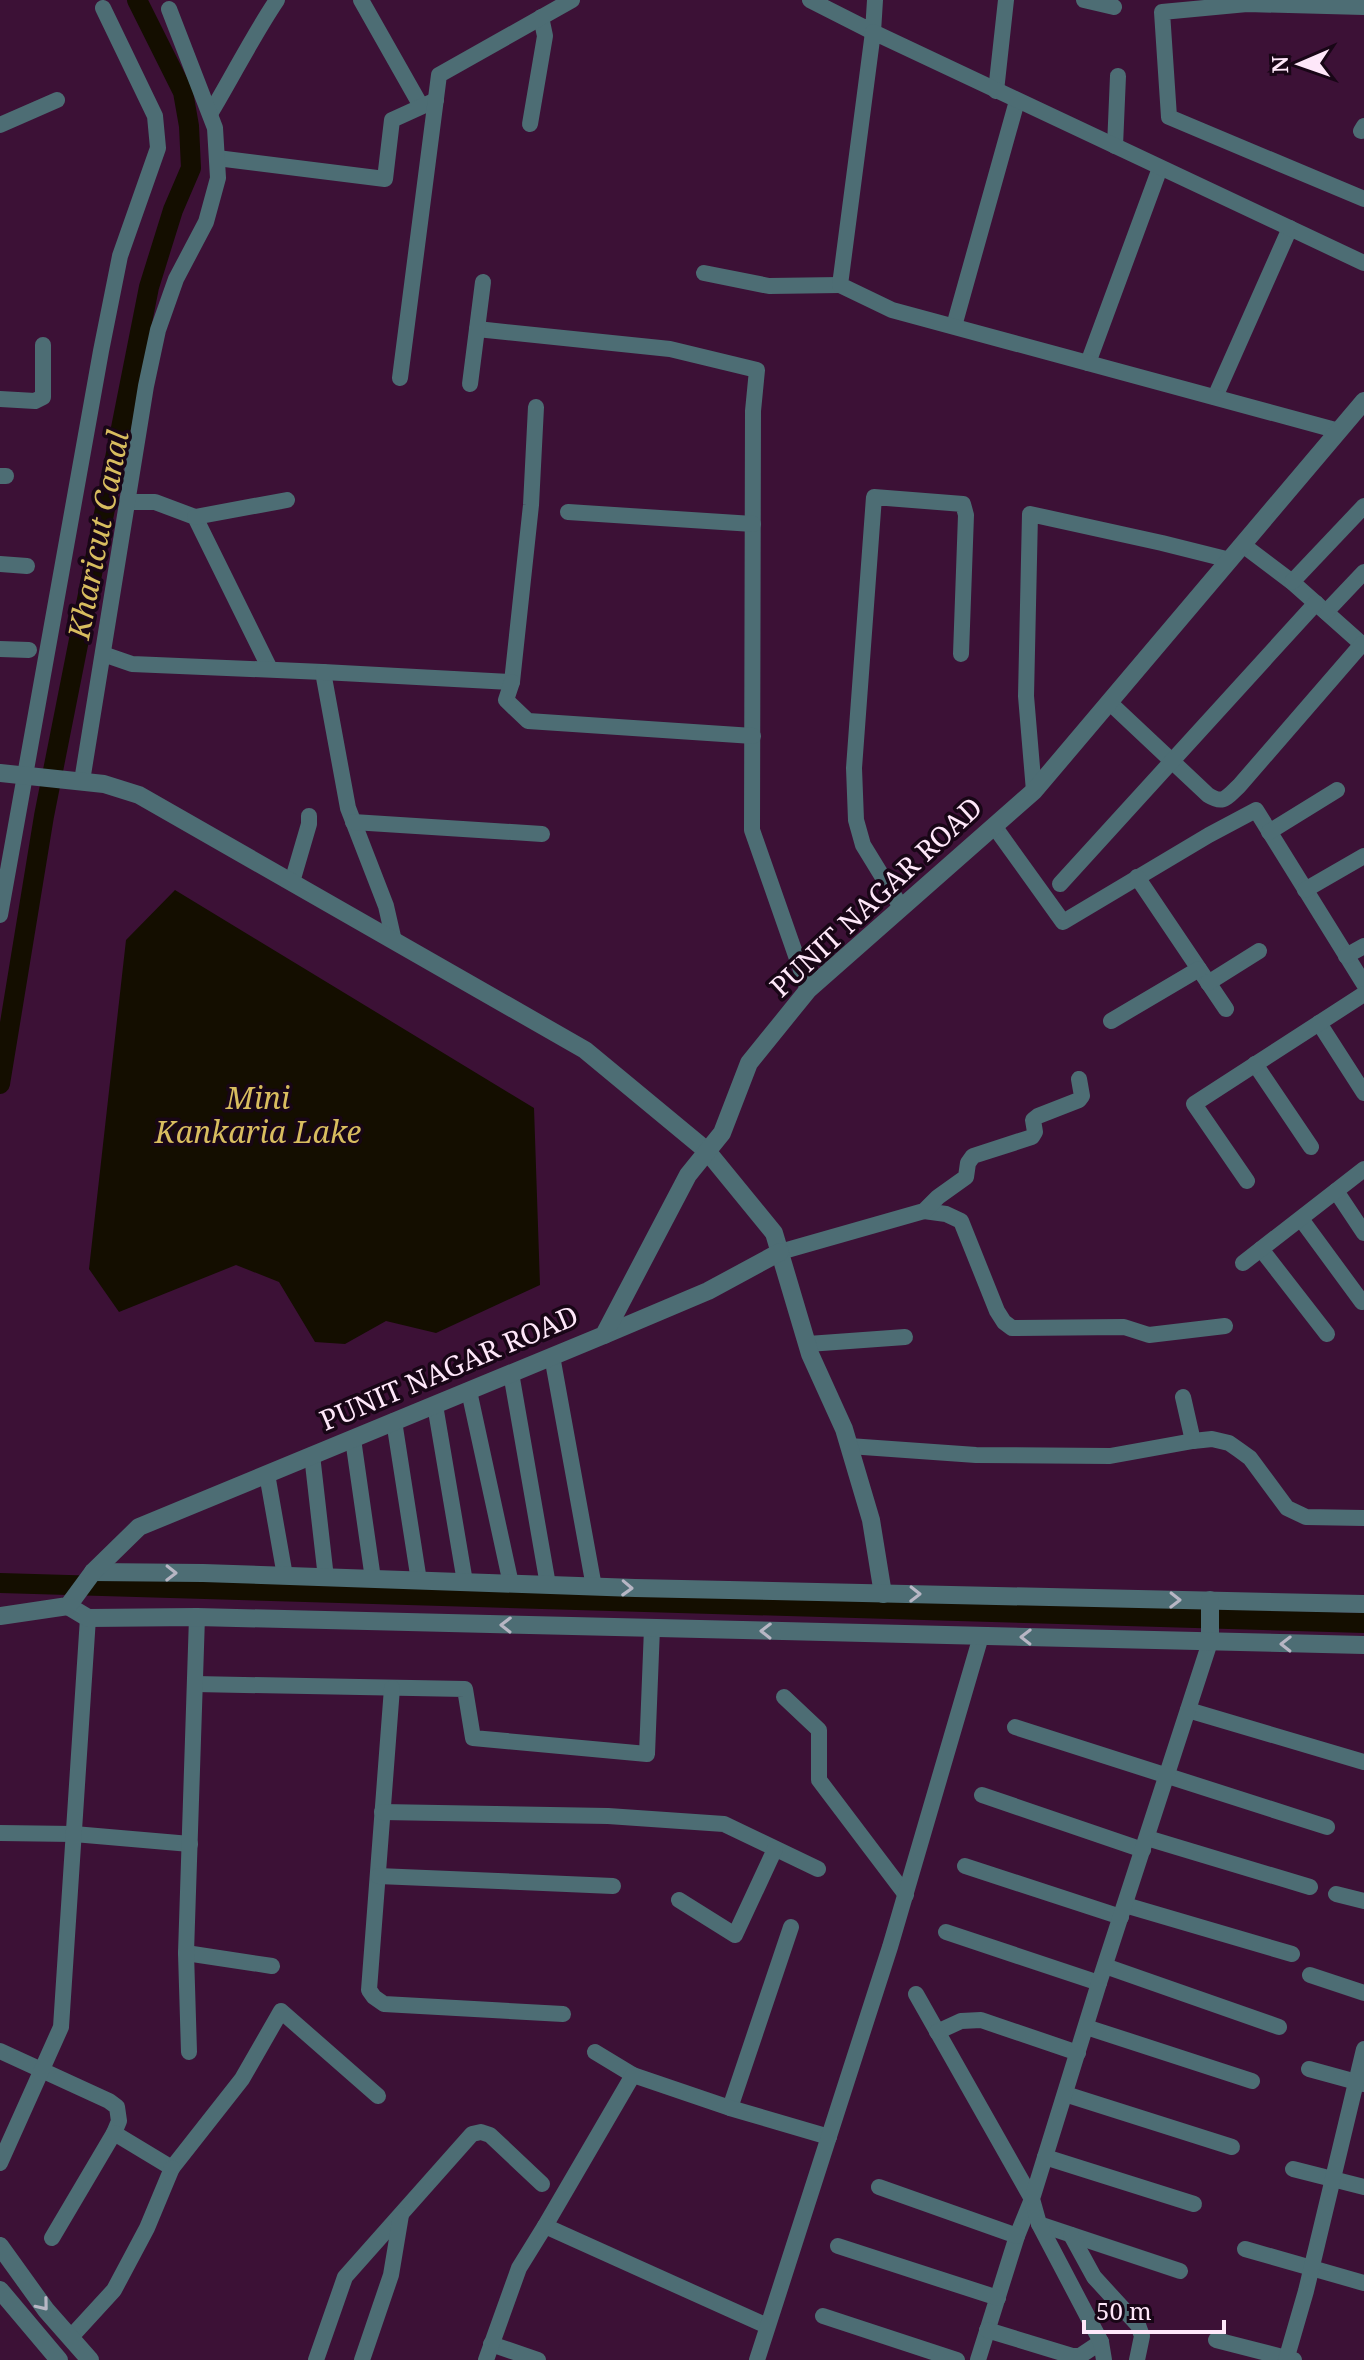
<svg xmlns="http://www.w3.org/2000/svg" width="1364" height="2360" font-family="'Noto Serif',serif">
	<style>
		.water { fill: #140e00 }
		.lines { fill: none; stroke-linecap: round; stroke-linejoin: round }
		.canal { stroke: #140e00; stroke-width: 20 }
		.minor { stroke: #4d6d74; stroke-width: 16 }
		.tertiary { stroke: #4d6d74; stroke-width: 18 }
		.oneway { stroke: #b7b6c4 }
		.labels { text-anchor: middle; stroke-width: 7; stroke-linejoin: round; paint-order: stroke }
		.street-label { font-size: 28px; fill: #fee7f9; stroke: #180616 }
		.water-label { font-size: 30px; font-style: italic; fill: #d8bd5f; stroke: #180616 }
	</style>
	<rect width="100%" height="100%" fill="#3c1136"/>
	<path class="water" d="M 175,890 L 534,1108 L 540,1285 L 436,1333 L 386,1321 L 345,1344 L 315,1342 L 279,1282 L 236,1265 L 119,1312 L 89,1269 L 126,940 Z"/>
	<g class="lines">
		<g class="canal">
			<path d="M 0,1084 L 44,816 L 149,287 L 173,210 L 191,168 L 189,126 L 183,92 L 137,0"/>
			<path d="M 0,1583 L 1364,1623"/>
		</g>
		<g class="minor">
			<path d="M 361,0 L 421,106"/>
			<path d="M 810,0 L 873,32 L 875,0"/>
			<path d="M 1084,0 L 1114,7"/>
			<path d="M 1364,7 L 1247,4 L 1162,12 L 1169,117 L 1364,199"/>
			<path d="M 996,91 L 1006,0"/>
			<path d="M 210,114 C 233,76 252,37 277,0"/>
			<path d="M 530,124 L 545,36 L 541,17"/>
			<path d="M 0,125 L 57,100"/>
			<path d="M 1361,131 L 1364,126"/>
			<path d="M 1115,146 L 1118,76"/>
			<path d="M 217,158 L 385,179 L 392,120 L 436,100"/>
			<path d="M 704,273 L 769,286 L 840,285"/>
			<path d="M 954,326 L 1017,101"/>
			<path d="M 477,329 L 670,349 L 757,370 L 753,411 L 752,830 L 808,990"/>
			<path d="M 1088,363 L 1160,168"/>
			<path d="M 400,378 L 439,75 L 572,0"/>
			<path d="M 470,384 L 483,282"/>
			<path d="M 1215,397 L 1290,228"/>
			<path d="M 0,399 L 35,401 L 43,397 L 43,345"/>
			<path d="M 1339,431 L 892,310 L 840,285 L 873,32 L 1364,263"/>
			<path d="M 0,476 L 6,476"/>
			<path d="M 127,502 L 155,502 L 195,517 L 270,669"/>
			<path d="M 568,512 L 753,524"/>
			<path d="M 195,517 L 287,500"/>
			<path d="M 1243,545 L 1292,582 L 1364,646"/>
			<path d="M 0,564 L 27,566"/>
			<path d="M 1292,582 L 1364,506"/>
			<path d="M 1326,612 L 1364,572"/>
			<path d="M 0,649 L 29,650"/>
			<path d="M 103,654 L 132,664 L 323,672 L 348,808 L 386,906 L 394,941"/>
			<path d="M 323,672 L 512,682 L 531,505 L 536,407"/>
			<path d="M 512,682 L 506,700 L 528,721 L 753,736"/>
			<path d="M 1109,702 L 1208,795 C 1224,805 1227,797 1239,786 L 1362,644"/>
			<path d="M 82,781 L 146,386 L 158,330 L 176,279 L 206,222 L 218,178 L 215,128 L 169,9"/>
			<path d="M 1034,791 L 1026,696 L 1030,514 L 1162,543 L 1230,560"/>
			<path d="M 353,822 L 542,834"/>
			<path d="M 994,826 L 1063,922 L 1209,835 L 1256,810 L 1364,984"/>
			<path d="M 1269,832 L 1337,790"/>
			<path d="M 1137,877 L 1226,1009"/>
			<path d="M 292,882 L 309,824 L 309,816"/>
			<path d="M 1060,884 L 1316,603"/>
			<path d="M 1305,890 L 1364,856"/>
			<path d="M 901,907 L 863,845 L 856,820 L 854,768 L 874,497 L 963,504 L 966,515 L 961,654"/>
			<path d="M 0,915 L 101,351 L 120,256 L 158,148 L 155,116 L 103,8"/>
			<path d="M 1346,956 L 1364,946"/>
			<path d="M 1208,983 L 1259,951"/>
			<path d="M 1111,1021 L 1199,969"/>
			<path d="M 1319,1023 L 1364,1093"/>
			<path d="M 1255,1064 L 1311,1147"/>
			<path d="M 1247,1181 L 1194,1104 L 1364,994"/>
			<path d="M 1336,1191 L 1364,1233"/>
			<path d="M 924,1211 L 946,1214 L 961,1221 L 997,1311 L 1004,1322 L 1012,1328 L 1124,1327 L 1149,1335 L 1225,1326"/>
			<path d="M 1301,1219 L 1362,1302"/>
			<path d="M 1261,1249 L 1327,1334"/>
			<path d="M 780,1252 L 924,1211 L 938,1197 L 966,1177 L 968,1163 L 973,1156 L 1032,1137 L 1035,1132 L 1033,1120 L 1038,1116 L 1079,1100 L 1082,1096 L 1079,1079"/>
			<path d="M 1243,1263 L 1364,1169"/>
			<path d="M 808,1344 L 905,1337"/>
			<path d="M 552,1356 L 594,1587"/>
			<path d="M 511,1373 L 548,1585"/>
			<path d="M 469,1391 L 511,1584"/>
			<path d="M 435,1405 L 465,1582"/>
			<path d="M 394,1421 L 419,1581"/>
			<path d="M 353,1439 L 373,1579"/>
			<path d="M 1193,1441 L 1212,1439 L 1229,1443 L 1239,1450 L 1250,1458 L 1287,1508 L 1306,1517 L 1364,1518"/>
			<path d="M 849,1446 L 976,1455 L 1110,1456 L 1193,1441 L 1183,1397"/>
			<path d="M 312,1455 L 326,1578"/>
			<path d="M 267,1474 L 285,1576"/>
			<path d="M 195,1684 L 465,1689 L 473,1738 L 647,1754 L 652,1628"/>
			<path d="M 392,1688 L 369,1990 L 374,1997 L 384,2004 L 563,2014"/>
			<path d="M 784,1697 L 819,1730 L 819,1780 L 906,1895"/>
			<path d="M 1188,1710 L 1364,1762"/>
			<path d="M 1015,1727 L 1327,1827"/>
			<path d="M 982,1795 L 1143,1850"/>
			<path d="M 382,1812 L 608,1816 L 724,1824 L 818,1869"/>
			<path d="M 0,1833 L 74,1834 L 190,1844"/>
			<path d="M 1147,1838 L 1310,1887"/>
			<path d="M 965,1866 L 1121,1917"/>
			<path d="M 378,1876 L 613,1886"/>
			<path d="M 1336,1894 L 1364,1901"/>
			<path d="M 679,1900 L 735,1935 L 775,1849"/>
			<path d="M 1125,1905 L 1292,1954"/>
			<path d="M 946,1932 L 1099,1983"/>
			<path d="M 186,1953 L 272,1966"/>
			<path d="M 1105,1966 L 1279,2027"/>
			<path d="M 1310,1975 L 1364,1993"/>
			<path d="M 916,1994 L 1032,2199 L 1017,2236 L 978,2360"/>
			<path d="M 1086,2027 L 1252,2081"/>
			<path d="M 937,2032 L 961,2021 L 981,2020 L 1078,2053"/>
			<path d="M 0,2051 L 109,2101 L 117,2107 L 119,2121 L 114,2133"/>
			<path d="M 189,2052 L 186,1953 L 197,1617"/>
			<path d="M 595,2052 L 633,2075"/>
			<path d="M 1309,2069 L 1364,2084"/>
			<path d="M 1065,2094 L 1232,2147"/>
			<path d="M 730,2108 L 791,1927"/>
			<path d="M 1045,2157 L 1194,2204"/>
			<path d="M 0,2163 L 61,2027 L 88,1618"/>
			<path d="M 1293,2169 L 1364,2187"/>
			<path d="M 879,2187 L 1017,2236"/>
			<path d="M 1039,2224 L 1180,2271"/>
			<path d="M 545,2226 L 633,2075 L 730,2108 L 829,2137"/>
			<path d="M 1071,2235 L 1094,2277 L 1138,2325 L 1142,2336 L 1137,2360"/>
			<path d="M 52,2238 L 114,2133 L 172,2168 L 242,2079 L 281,2011 L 378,2096"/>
			<path d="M 838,2246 L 998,2298"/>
			<path d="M 1245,2249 L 1364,2283"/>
			<path d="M 823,2316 L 957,2360"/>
			<path d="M 987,2330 L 1072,2356 L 1080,2356 L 1101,2342"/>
			<path d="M 70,2338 L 114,2290 L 147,2228 L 172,2168"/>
			<path d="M 1216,2340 L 1294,2360"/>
			<path d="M 491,2344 L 538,2360"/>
			<path d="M 316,2360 L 345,2277 L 472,2134 L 481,2132 L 490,2135 L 542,2184"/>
			<path d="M 362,2360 L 391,2275 L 401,2215"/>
			<path d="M 486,2360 L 519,2268 L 545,2226 L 767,2326"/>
			<path d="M 757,2360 L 890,1947 L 981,1636"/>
			<path d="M 1104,2360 L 1101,2342 L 1039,2224 L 1032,2199 L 1099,1983 L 1210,1642"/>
			<path d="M 1286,2360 L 1306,2291 L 1364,2049"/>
		</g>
		<g class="tertiary">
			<path d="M 0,773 L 104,784 L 139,795 L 585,1050 L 707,1151 L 774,1233 L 810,1354 L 844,1429 L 871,1520 L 883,1594"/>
			<path d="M 604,1335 L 708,1291 L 780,1252"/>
			<path d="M 93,1572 L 203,1573 L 635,1588 L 1364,1604"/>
			<path d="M 1210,1600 L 1210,1642"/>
			<path d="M 68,1606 L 88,1618 L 197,1617 L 1364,1645"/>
			<path d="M 0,1616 L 68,1606 L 93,1572 L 139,1527 L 604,1335 L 688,1175 L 722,1133 L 749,1063 L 808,990 L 1034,791 L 1364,401"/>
			<path d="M 0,2246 L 46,2310 L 90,2360"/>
			<path d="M 0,2290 L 59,2360"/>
		</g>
	</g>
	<defs><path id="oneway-chevron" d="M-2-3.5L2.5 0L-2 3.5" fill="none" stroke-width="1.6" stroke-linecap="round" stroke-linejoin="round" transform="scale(2)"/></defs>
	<g class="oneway">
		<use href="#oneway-chevron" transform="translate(171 1573) rotate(1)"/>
		<use href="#oneway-chevron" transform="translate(627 1588) rotate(2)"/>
		<use href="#oneway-chevron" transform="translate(915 1594) rotate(1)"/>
		<use href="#oneway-chevron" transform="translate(1175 1600) rotate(1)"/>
		<use href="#oneway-chevron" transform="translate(506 1625) rotate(-179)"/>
		<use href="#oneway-chevron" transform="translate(766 1631) rotate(-179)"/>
		<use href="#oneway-chevron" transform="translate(1026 1637) rotate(-179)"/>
		<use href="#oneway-chevron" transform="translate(1286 1644) rotate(-179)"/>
		<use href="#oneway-chevron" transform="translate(43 2305) rotate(51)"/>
	</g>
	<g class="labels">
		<g class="street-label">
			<text transform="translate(876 897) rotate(-43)" y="10">PUNIT NAGAR ROAD</text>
			<text transform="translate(449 1368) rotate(-23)" y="10">PUNIT NAGAR ROAD</text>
		</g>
		<g class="water-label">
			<text transform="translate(99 535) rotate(-79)" y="10">Kharicut Canal</text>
			<text x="258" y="1109">Mini<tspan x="258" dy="34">Kankaria Lake</tspan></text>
		</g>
	</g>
	<g transform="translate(1300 64) rotate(268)" stroke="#180616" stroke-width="6" paint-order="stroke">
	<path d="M0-6L14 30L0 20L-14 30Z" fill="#fee7f9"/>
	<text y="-12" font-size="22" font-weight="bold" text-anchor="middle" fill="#fee7f9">N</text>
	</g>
	<path d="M1084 2320v12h140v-12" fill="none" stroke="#fee7f9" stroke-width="4"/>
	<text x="1096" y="2320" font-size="24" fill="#fee7f9" stroke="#180616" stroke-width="6" paint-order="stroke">50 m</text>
</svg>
